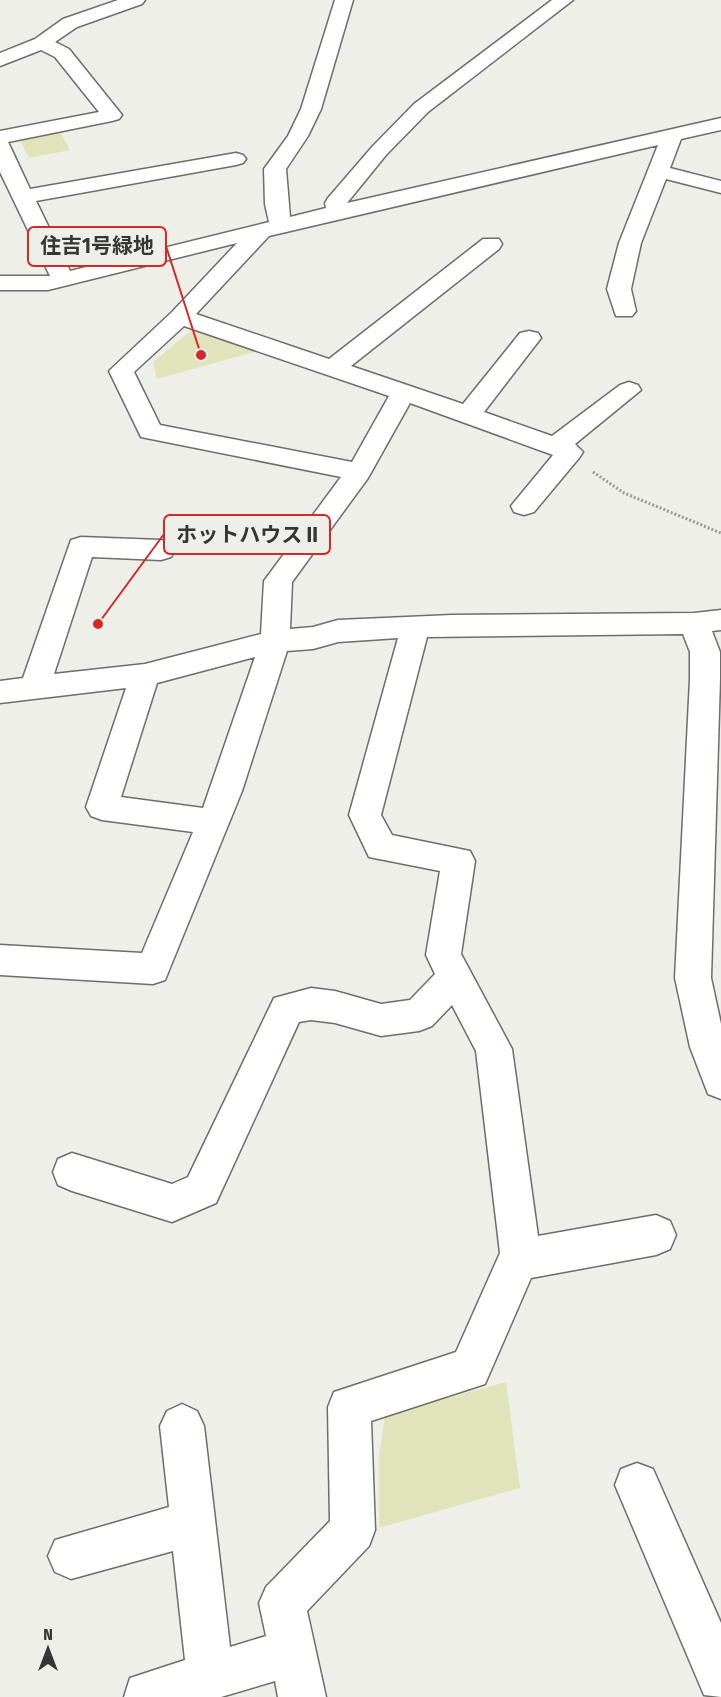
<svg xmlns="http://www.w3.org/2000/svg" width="721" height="1697" font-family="'Fira Sans Condensed','Noto Sans JP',sans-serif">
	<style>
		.green { fill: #e1e4bb }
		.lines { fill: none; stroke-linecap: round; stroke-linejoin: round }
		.minor-casing { stroke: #6d6e68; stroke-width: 3 }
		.path { stroke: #999a95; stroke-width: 3; stroke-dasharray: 2 2; stroke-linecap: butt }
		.minor { fill: #fff; fill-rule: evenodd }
		.leader { fill: none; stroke: #d62828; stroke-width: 2 }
		.callout-dot { fill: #d62828; stroke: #eeefe8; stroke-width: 2 }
		.callout { fill: #eeefe8; stroke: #d62828; stroke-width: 2 }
		.callout-label { font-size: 21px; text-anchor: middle; font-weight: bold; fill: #353533 }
	</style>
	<rect width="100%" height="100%" fill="#eeefe8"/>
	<g class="green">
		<path d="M 60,132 L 70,150 L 29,158 L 20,140 Z"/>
		<path d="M 195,327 L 265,349 L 157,379 L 153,362 Z"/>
		<path d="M 506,1382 L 520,1488 L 379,1528 L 379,1456 L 385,1415 Z"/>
	</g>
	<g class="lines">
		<g class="minor-casing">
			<g id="minor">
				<path d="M 118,0 L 145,0 L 142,4 L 77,27 L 55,42 L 69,49 L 122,115 L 119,119 L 112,121 L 8,142 L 30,189 L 236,153 L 243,155 L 246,159 L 243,163 L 236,165 L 36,201 L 70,271 L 269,222 L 265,204 L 264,169 L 288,136 L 301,109 L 335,0 L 353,0 L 321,109 L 308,136 L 286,169 L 290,217 L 326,208 L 325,203 L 328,198 L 372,147 L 414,104 L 552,0 L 573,0 L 428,112 L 386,155 L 347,203 L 721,118 L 721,130 L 681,139 L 670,168 L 721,181 L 721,193 L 666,179 L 641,243 L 631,289 L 636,311 L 632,316 L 616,316 L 607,289 L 619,243 L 658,145 L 269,236 L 196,314 L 329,359 L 483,239 L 499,239 L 502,244 L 499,249 L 351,366 L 463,404 L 520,333 L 529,331 L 538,333 L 541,338 L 484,412 L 552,436 L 620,385 L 629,382 L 638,385 L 641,390 L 575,444 L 583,452 L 579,458 L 534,512 L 524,515 L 514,512 L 511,506 L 553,455 L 410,403 L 368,478 L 292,582 L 290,629 L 313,627 L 338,620 L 452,615 L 694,613 L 721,610 L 721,630 L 712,631 L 720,652 L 720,679 L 711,978 L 721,1024 L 721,1099 L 708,1094 L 690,1047 L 675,978 L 690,679 L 690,652 L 683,634 L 427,637 L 381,815 L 392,835 L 470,851 L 475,861 L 461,954 L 512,1049 L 538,1236 L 656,1215 L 670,1221 L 676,1235 L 670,1249 L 656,1255 L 531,1278 L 485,1384 L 371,1421 L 375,1530 L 369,1546 L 307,1611 L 326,1697 L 278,1697 L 275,1681 L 221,1697 L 124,1697 L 130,1678 L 185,1660 L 173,1551 L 71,1579 L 55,1572 L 48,1556 L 55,1540 L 169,1507 L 160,1426 L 167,1411 L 182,1404 L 197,1411 L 204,1426 L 230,1647 L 266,1636 L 259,1603 L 266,1587 L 330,1521 L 328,1407 L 334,1392 L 456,1352 L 500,1253 L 476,1051 L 452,1005 L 432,1026 L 419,1031 L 381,1036 L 335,1023 L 311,1020 L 299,1022 L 216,1203 L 172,1222 L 72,1191 L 58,1185 L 53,1172 L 58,1159 L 72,1153 L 172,1184 L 188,1177 L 274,998 L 311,988 L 335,991 L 381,1004 L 410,1000 L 435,974 L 426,955 L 440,871 L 369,857 L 349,815 L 398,638 L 338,642 L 313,649 L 287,651 L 242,791 L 165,980 L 153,984 L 0,975 L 0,945 L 142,953 L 193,832 L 102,820 L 91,816 L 86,807 L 126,688 L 0,703 L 0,681 L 23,678 L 71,540 L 81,537 L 161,540 L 171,543 L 175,550 L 171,557 L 161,560 L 92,557 L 54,674 L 145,664 L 261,634 L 264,581 L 341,477 L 141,437 L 109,371 L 172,312 L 237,243 L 48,290 L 0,290 L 0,276 L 50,276 L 0,172 L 0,131 L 99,112 L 55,57 L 41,50 L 0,66 L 0,53 L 35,39 L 63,19 ZM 184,326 L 389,396 L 352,462 L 160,425 L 134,372 ZM 255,657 L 203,808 L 121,797 L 157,683 Z"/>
				<path d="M 637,1463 L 653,1469 L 721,1623 L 721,1697 L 704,1695 L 615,1485 L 621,1469 Z"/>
			</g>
		</g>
		<path class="path" d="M 593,472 L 624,493 L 721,533"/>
		<use href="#minor" class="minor"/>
	</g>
	<path class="leader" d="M201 355L166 246M98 624L164 534"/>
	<g class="callout-dot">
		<circle cx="201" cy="355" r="6"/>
		<circle cx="98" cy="624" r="6"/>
	</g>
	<g class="callout">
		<rect x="28" y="227" width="138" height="39" rx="6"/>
		<rect x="164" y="515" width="166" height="39" rx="6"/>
	</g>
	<g class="callout-label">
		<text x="97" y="253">住吉1号緑地</text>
		<text x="247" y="542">ホットハウス II</text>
	</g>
	<g transform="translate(48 1649)" stroke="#eeefe8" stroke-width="4.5" paint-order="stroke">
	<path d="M0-4.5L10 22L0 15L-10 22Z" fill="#353533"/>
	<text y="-9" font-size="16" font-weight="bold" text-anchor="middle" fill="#353533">N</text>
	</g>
</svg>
